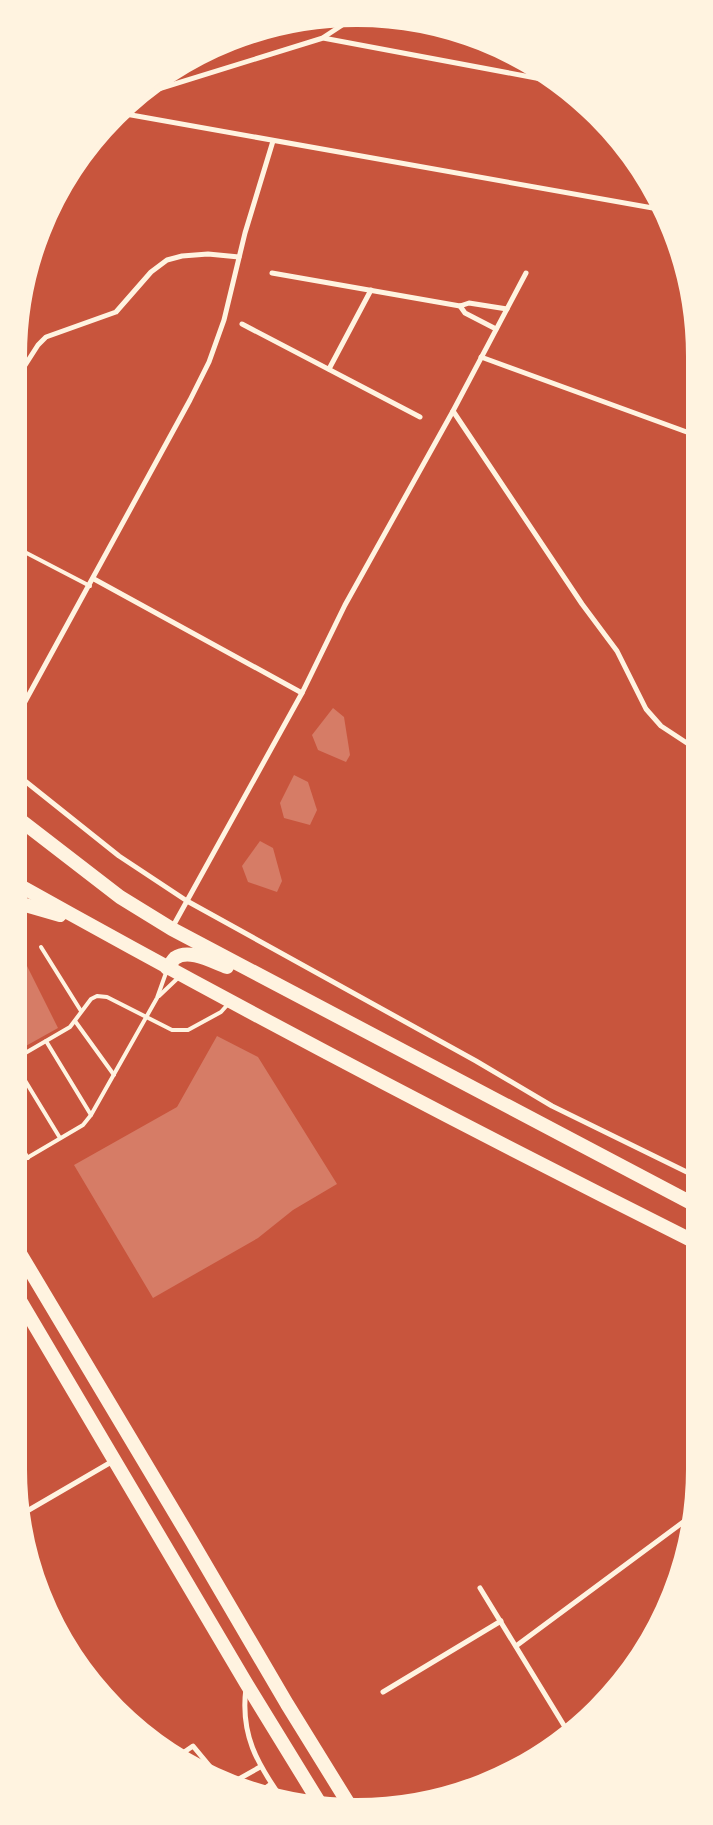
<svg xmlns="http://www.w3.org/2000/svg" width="713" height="1825" font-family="'Open Sans',sans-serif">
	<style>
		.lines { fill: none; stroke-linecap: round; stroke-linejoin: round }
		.stream { stroke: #8f3625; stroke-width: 4.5 }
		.building { fill: #d67c66 }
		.service { stroke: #fff3e0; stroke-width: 4 }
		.minor { stroke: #fff3e0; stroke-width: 5 }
		.trunk { stroke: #fff3e0; stroke-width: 14 }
		.rim { fill: none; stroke: #fff3e0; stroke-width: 6 }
	</style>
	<rect width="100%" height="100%" fill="#c8553d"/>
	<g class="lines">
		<path class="stream" d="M 245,35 L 298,22"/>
	</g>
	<g class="building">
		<path d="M 333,708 L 344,717 L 350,755 L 346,762 L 318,750 L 312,735 Z"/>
		<path d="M 294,775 L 308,782 L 317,810 L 310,825 L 284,818 L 280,803 Z"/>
		<path d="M 260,841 L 273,848 L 282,881 L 277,892 L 248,882 L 242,866 Z"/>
		<path d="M 24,960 L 58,1028 L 15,1052 L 15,966 Z"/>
		<path d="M 217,1036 L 258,1057 L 337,1184 L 293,1210 L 258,1238 L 153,1298 L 74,1165 L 177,1107 Z"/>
	</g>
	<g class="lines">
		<g class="service">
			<path d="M 15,547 L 90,586"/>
			<path d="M 41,947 L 81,1011"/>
			<path d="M 159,996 L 179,977"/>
			<path d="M 75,1021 L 114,1075"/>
			<path d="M 46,1041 L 91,1115"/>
			<path d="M 15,1059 L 70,1027 L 91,999 L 97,996 L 107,997 L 172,1030 L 188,1030 L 221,1012 L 229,1003"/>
			<path d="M 15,1064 L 60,1138"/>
			<path d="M 15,1137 L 28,1158"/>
			<path d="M 15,1165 L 83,1125 L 91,1115 L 157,998 L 167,970"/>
		</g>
		<g class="minor">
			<path d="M 324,37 L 356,16"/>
			<path d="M 139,95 L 323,38 L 557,82"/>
			<path d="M 120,113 L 664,210"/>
			<path d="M 272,273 L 460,306 L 469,303 L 507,309"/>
			<path d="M 460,306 L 465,313 L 496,329"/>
			<path d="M 242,324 L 420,417"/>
			<path d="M 481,357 L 695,435"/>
			<path d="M 329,369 L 371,290"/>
			<path d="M 15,381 L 38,345 L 46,337 L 116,312 L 151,272 L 167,260 L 182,256 L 208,254 L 239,257"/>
			<path d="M 453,411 L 582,604 L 617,651 L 646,709 L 661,726 L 696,749"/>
			<path d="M 94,579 L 302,693"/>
			<path d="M 15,720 L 190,400 L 209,362 L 224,320 L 245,233 L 273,141"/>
			<path d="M 15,773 L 119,856 L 187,901 L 476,1061 L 552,1106 L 697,1177"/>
			<path d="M 172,928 L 302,693 L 345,605 L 453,411 L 526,273"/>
			<path d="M 685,1195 L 697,1195"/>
			<path d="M 22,1514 L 113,1461"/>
			<path d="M 480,1588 L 568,1732"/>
			<path d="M 516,1646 L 690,1517"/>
			<path d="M 246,1688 C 240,1734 257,1764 283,1800"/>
			<path d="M 383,1692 L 501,1621"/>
			<path d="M 177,1757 L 193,1746 L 222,1781"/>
			<path d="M 230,1784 L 260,1767"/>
			<path d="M 257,1794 L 271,1784"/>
		</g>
		<g class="trunk">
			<path d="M 15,816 L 120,897 L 172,929 L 697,1206"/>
			<path d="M 15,883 C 240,1009 467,1128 697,1243"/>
			<path d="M 15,902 L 60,915"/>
			<path d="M 167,968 C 170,965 172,961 175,958 C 189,948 213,962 227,967"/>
			<path d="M 15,1245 L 191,1540 L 287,1704 L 350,1806"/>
			<path d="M 15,1292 L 246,1683 L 322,1807"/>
		</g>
	</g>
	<path d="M0 0H713V1825H0ZM356 24H357A332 332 0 0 1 689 356V1469A332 332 0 0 1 357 1801H356A332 332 0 0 1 24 1469V356A332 332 0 0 1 356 24Z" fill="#fff3e0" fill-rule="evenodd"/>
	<path class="rim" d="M356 24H357A332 332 0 0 1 689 356V1469A332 332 0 0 1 357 1801H356A332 332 0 0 1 24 1469V356A332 332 0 0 1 356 24Z"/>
</svg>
